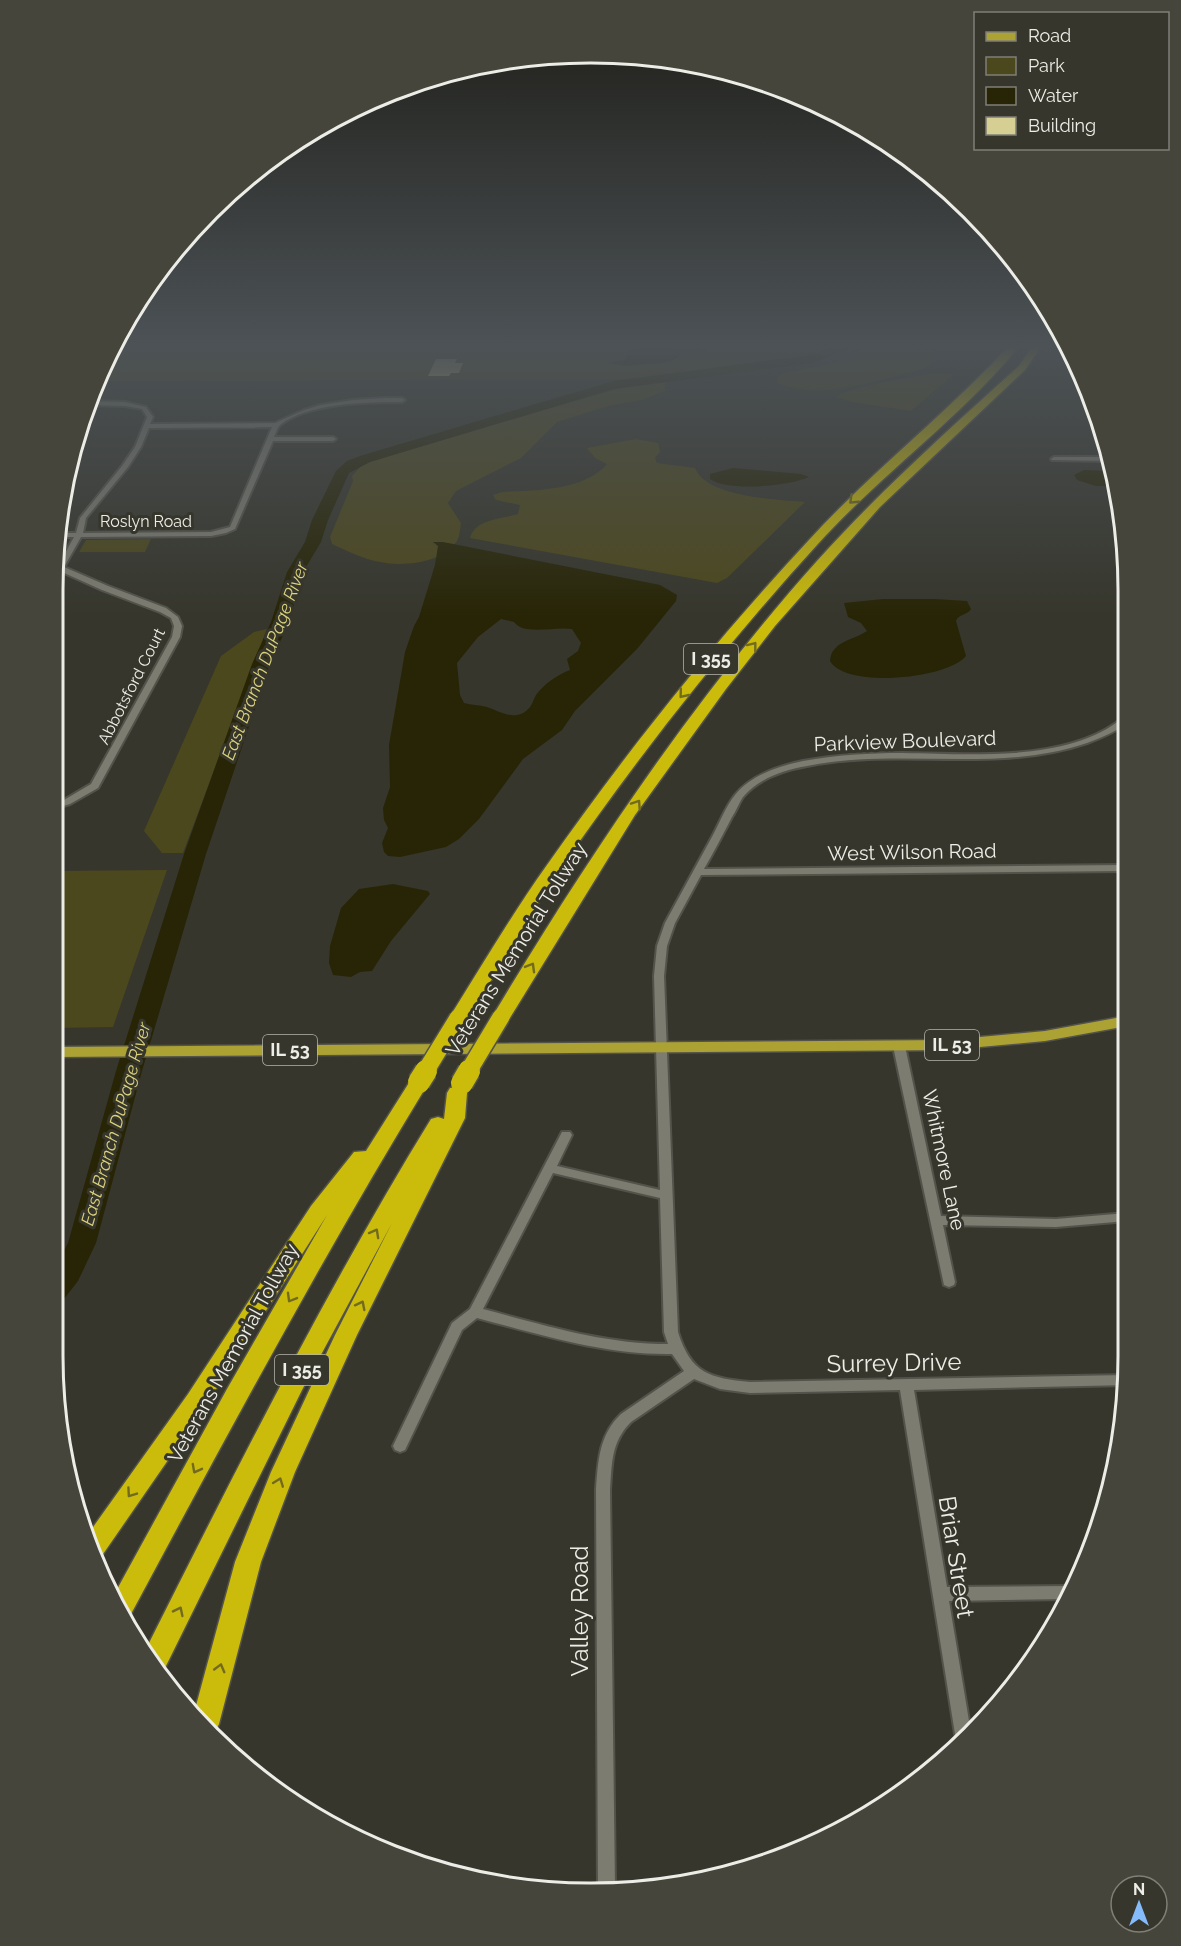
<svg xmlns="http://www.w3.org/2000/svg" width="1181" height="1946" font-family="Raleway,sans-serif">
	<style>
		.green { fill: #4c481d }
		.water { fill: #282506; fill-rule: evenodd }
		.lines { fill: none; stroke-linecap: round; stroke-linejoin: round }
		.river { fill: #282506; fill-rule: evenodd }
		.building { fill: #d5cf93 }
		.street-casing { stroke: #54534b; stroke-width: 4 }
		.primary-casing { stroke: #54534b; stroke-width: 3 }
		.highway-casing { stroke: #54534b; stroke-width: 3 }
		.street { fill: #7d7c71; fill-rule: evenodd }
		.primary { fill: #aca234; fill-rule: evenodd }
		.highway { fill: #cbbb0b; fill-rule: evenodd }
		.highway-bridge-far1-casing { stroke: #54534b; stroke-width: 20; stroke-linecap: butt }
		.highway-bridge-casing { stroke: #54534b; stroke-width: 25; stroke-linecap: butt }
		.highway-bridge-far1 { stroke: #cbbb0b; stroke-width: 17 }
		.highway-bridge { stroke: #cbbb0b; stroke-width: 22 }
		.oneway { stroke: #726b1f }
		.labels { text-anchor: middle; stroke-width: 6; stroke-linejoin: round; paint-order: stroke }
		.far-street-label { font-size: 16px; fill: #edede7; stroke: #36362c }
		.shield { fill: #36362c; stroke: #b6b6af; stroke-width: 1.5 }
		.shield-label { font-size: 18px; font-weight: bold; fill: #edede7 }
		.far-water-label { font-size: 18px; font-style: italic; fill: #dbd27c; stroke: #36362c }
		.street-label { font-size: 20px; fill: #edede7; stroke: #36362c }
		.near-street-label { font-size: 24px; fill: #edede7; stroke: #36362c }
		.rim { fill: none; stroke: #edede7; stroke-width: 3 }
	</style>
	<rect width="100%" height="100%" fill="#36362c"/>
	<g class="green">
		<path d="M 117,344 L 850,344 L 802,358 L 644,379 L 99,381 Z"/>
		<path d="M 894,346 L 939,353 L 930,365 L 923,369 C 879,379 821,402 777,383 L 778,377 L 783,374 L 849,359 L 864,348 Z"/>
		<path d="M 945,373 L 953,375 L 911,411 L 852,402 L 837,397 C 844,388 929,373 945,373 Z"/>
		<path d="M 666,382 L 665,391 L 642,400 L 612,405 L 557,422 L 521,458 L 456,491 L 448,503 L 461,523 C 460,529 460,536 457,541 C 442,563 404,567 380,562 C 363,559 347,551 332,544 L 330,537 L 353,481 L 352,476 L 362,465 L 425,443 L 632,385 Z"/>
		<path d="M 636,439 L 658,443 L 660,452 L 655,458 L 657,463 L 695,468 C 708,498 776,499 805,502 L 727,578 L 717,583 L 470,538 C 475,519 501,519 518,514 L 520,505 L 496,500 L 493,495 C 504,490 513,492 525,491 C 553,489 588,486 607,464 L 595,458 L 587,448 Z"/>
		<path d="M 151,539 L 145,552 L 79,552 L 86,540 Z"/>
		<path d="M 267,629 L 183,853 L 162,853 L 144,831 L 221,656 L 254,632 Z"/>
		<path d="M 167,870 L 113,1027 L 53,1028 L 53,871 Z"/>
	</g>
	<g class="water">
		<path d="M 684,344 L 695,345 L 710,351 L 684,353 L 671,361 L 661,363 L 624,366 L 609,363 L 626,359 L 628,351 C 647,345 666,352 684,344 Z"/>
		<path d="M 733,468 L 801,474 L 809,477 C 789,486 728,492 710,479 L 710,474 Z"/>
		<path d="M 1084,470 L 1111,471 L 1114,486 L 1096,486 L 1077,480 L 1074,475 Z"/>
		<path d="M 433,542 L 443,542 L 660,585 L 677,595 L 676,601 L 637,649 L 575,711 L 562,730 L 523,759 L 479,819 L 459,839 L 446,847 L 400,857 L 388,856 L 384,852 L 382,843 L 388,828 L 384,820 L 383,808 L 390,787 L 389,745 L 405,652 L 414,626 L 419,617 L 435,565 L 438,546 ZM 501,619 L 514,622 C 524,636 554,626 572,629 L 581,643 L 578,651 L 567,659 L 570,670 C 557,675 544,684 536,695 C 533,700 532,707 526,711 C 514,721 499,711 487,707 C 479,705 472,705 464,703 L 460,695 L 457,663 L 478,637 Z"/>
		<path d="M 883,599 L 935,599 L 967,601 L 971,609 C 968,615 958,614 956,621 L 966,656 C 947,679 846,689 830,661 C 831,641 854,640 867,631 L 861,623 L 848,617 L 844,603 Z"/>
		<path d="M 393,884 L 428,891 L 430,894 L 391,941 L 372,971 L 360,972 L 351,977 L 333,975 L 329,963 L 330,946 L 341,908 L 359,889 Z"/>
	</g>
	<g class="lines">
		<path class="river" d="M 843,344 L 863,344 L 812,363 L 614,389 L 370,462 L 349,473 L 328,520 L 321,542 L 303,572 L 289,622 L 270,664 L 206,854 L 142,1071 L 96,1243 L 78,1281 L 64,1299 L 53,1302 L 53,1271 L 68,1243 L 116,1071 L 184,854 L 252,664 L 271,622 L 287,572 L 305,542 L 312,520 L 336,471 L 347,461 L 360,456 L 613,381 L 810,355 Z"/>
	</g>
	<path class="building" d="M 436,359 L 457,359 L 455,363 L 463,363 L 459,373 L 451,373 L 449,376 L 428,376 Z"/>
	<g class="lines">
		<g class="street-casing">
			<g id="street">
				<path d="M 385,398 L 402,398 L 405,400 L 402,402 C 368,402 307,403 280,425 C 277,428 276,433 274,437 L 333,437 L 336,439 L 333,441 L 273,441 L 235,529 L 226,533 L 211,536 L 81,537 L 64,567 L 108,586 L 166,608 L 178,617 L 182,626 L 180,637 L 98,788 L 70,804 L 53,809 L 53,803 L 64,800 L 91,784 L 172,637 L 174,626 L 171,618 L 160,612 L 102,590 L 62,572 L 57,581 L 54,581 L 54,573 L 74,537 L 57,537 L 58,533 L 76,533 L 80,518 L 122,466 L 135,447 L 147,417 L 142,409 L 125,406 L 87,405 L 89,401 L 125,402 L 146,407 L 153,417 L 150,424 L 275,423 L 304,410 L 321,405 L 353,400 ZM 272,427 L 230,527 L 211,532 L 83,533 L 86,518 L 128,467 L 141,447 L 149,428 Z"/>
				<path d="M 1054,457 L 1108,457 L 1109,461 L 1052,460 L 1051,459 Z"/>
				<path d="M 1124,717 L 1127,717 L 1127,723 C 1115,732 1101,738 1087,743 C 996,774 899,747 807,766 C 784,770 759,778 743,797 C 739,803 736,811 732,817 C 723,834 714,852 704,869 L 1127,865 L 1127,871 L 701,875 L 675,923 L 667,946 L 664,976 L 678,1332 C 691,1374 710,1378 750,1382 L 1127,1375 L 1127,1385 L 914,1390 L 947,1587 L 1071,1586 L 1065,1599 L 949,1601 L 970,1727 L 958,1740 L 955,1734 L 900,1390 L 750,1393 L 720,1389 L 694,1379 L 631,1422 C 611,1442 612,1463 610,1490 L 615,1889 L 598,1892 L 596,1490 C 598,1461 599,1435 621,1414 L 684,1371 L 672,1354 C 605,1355 542,1335 477,1318 L 462,1330 L 405,1450 L 400,1452 L 395,1450 L 393,1446 L 452,1323 L 470,1309 L 562,1132 L 570,1132 L 572,1135 L 557,1166 L 660,1190 L 654,976 L 657,946 L 665,923 C 681,894 697,864 713,835 C 720,822 726,806 735,795 C 751,775 779,766 803,761 C 836,755 869,753 903,753 C 970,754 1069,763 1124,717 ZM 553,1173 L 660,1198 L 664,1332 L 668,1344 C 604,1344 544,1325 483,1309 Z"/>
				<path d="M 899,1042 L 905,1046 L 941,1216 L 1056,1219 L 1127,1213 L 1127,1221 L 1056,1227 L 943,1225 L 955,1282 L 954,1285 L 949,1287 L 944,1285 L 893,1046 Z"/>
			</g>
		</g>
		<g class="primary-casing">
			<path id="primary" d="M 1127,1016 L 1127,1026 L 1045,1041 L 947,1050 L 53,1057 L 53,1047 L 947,1040 L 1045,1031 Z"/>
		</g>
		<g class="highway-casing">
			<g id="highway">
				<path d="M 1011,344 L 1021,344 C 961,418 881,474 817,545 C 725,646 639,755 561,868 C 527,918 498,972 465,1022 L 451,1022 L 449,1018 C 481,967 512,914 547,865 C 627,751 714,642 809,540 C 872,471 947,413 1011,344 Z"/>
				<path d="M 1034,344 L 1043,344 L 1025,370 L 880,507 L 775,626 L 726,689 L 635,815 L 508,1021 L 494,1021 L 492,1017 C 588,857 692,701 817,561 C 880,491 949,429 1019,366 Z"/>
				<path d="M 419,1076 L 426,1078 L 429,1082 C 323,1256 227,1435 131,1614 L 128,1616 L 115,1593 L 227,1389 L 327,1215 L 204,1408 L 101,1557 L 97,1558 L 86,1537 L 188,1394 L 311,1206 L 354,1152 L 366,1151 L 412,1078 Z"/>
				<path d="M 457,1087 L 464,1088 L 467,1093 L 465,1118 L 357,1335 L 295,1472 L 261,1562 L 219,1724 L 214,1734 L 194,1713 L 235,1562 L 271,1472 L 335,1335 L 392,1223 L 302,1390 L 163,1672 L 159,1673 L 146,1649 C 236,1470 326,1290 431,1119 L 438,1117 L 444,1119 L 447,1093 L 450,1088 Z"/>
			</g>
		</g>
		<use href="#street" class="street"/>
		<use href="#primary" class="primary"/>
		<use href="#highway" class="highway"/>
		<g class="highway-bridge-far1-casing">
			<g id="highway-bridge-far1">
				<path d="M 425,1072 L 458,1018"/>
				<path d="M 468,1072 L 501,1017"/>
			</g>
		</g>
		<g class="highway-bridge-casing">
			<g id="highway-bridge">
				<path d="M 419,1082 L 426,1071"/>
				<path d="M 462,1083 L 469,1071"/>
			</g>
		</g>
		<use href="#highway-bridge-far1" class="highway-bridge-far1"/>
		<use href="#highway-bridge" class="highway-bridge"/>
	</g>
	<defs><path id="oneway-chevron" d="M-2-3.5L2.5 0L-2 3.5" fill="none" stroke-width="1.6" stroke-linecap="round" stroke-linejoin="round" transform="scale(1.5)"/></defs>
	<g class="oneway">
		<use href="#oneway-chevron" transform="translate(853 500) rotate(136)"/>
		<use href="#oneway-chevron" transform="translate(753 646) rotate(-52)"/>
		<use href="#oneway-chevron" transform="translate(683 694) rotate(129)"/>
		<use href="#oneway-chevron" transform="translate(637 804) rotate(-56)"/>
		<use href="#oneway-chevron" transform="translate(531 967) rotate(-60)"/>
		<use href="#oneway-chevron" transform="translate(375 1233) rotate(-61)"/>
		<use href="#oneway-chevron" transform="translate(291 1298) rotate(120)"/>
		<use href="#oneway-chevron" transform="translate(361 1305) rotate(-63)"/>
		<use href="#oneway-chevron" transform="translate(196 1469) rotate(118)"/>
		<use href="#oneway-chevron" transform="translate(279 1482) rotate(-69)"/>
		<use href="#oneway-chevron" transform="translate(131 1493) rotate(125)"/>
		<use href="#oneway-chevron" transform="translate(179 1611) rotate(-64)"/>
		<use href="#oneway-chevron" transform="translate(220 1668) rotate(-75)"/>
	</g>
	<linearGradient id="sky" x2="0" y2="1"><stop stop-color="#1e1e18"/><stop offset="0.56" stop-color="#4c5256"/><stop offset="1" stop-color="#4c5256" stop-opacity="0"/></linearGradient>
	<rect width="1181" height="617" fill="url(#sky)"/>
	<g class="labels">
		<g class="far-street-label">
			<text x="146" y="527">Roslyn Road</text>
			<text transform="translate(131 686) rotate(-63)" y="6">Abbotsford Court</text>
		</g>
		<g class="shield">
			<rect x="684" y="644" width="54" height="30" rx="4.5"/>
			<rect x="925" y="1030" width="54" height="30" rx="4.5"/>
			<rect x="263" y="1035" width="54" height="30" rx="4.5"/>
			<rect x="275" y="1355" width="54" height="30" rx="4.5"/>
		</g>
		<g class="shield-label">
			<text x="711" y="665">I 355</text>
			<text x="952" y="1051">IL 53</text>
			<text x="290" y="1056">IL 53</text>
			<text x="302" y="1376">I 355</text>
		</g>
		<g class="far-water-label">
			<text transform="translate(265 661) rotate(-69)" y="6">East Branch DuPage River</text>
			<text transform="translate(116 1124) rotate(-74)" y="6">East Branch DuPage River</text>
		</g>
		<g class="street-label">
			<text transform="translate(905 741) rotate(-2)" y="7">Parkview Boulevard</text>
			<text transform="translate(912 852) rotate(-1)" y="7">West Wilson Road</text>
			<text transform="translate(516 949) rotate(-58)" y="7">Veterans Memorial Tollway</text>
			<text transform="translate(944 1160) rotate(78)" y="7">Whitmore Lane</text>
			<text transform="translate(233 1353) rotate(-61)" y="7">Veterans Memorial Tollway</text>
		</g>
		<g class="near-street-label">
			<text transform="translate(894 1363) rotate(-1)" y="8">Surrey Drive</text>
			<text transform="translate(956 1557) rotate(81)" y="8">Briar Street</text>
			<text transform="translate(580 1611) rotate(-90)" y="8">Valley Road</text>
		</g>
	</g>
	<path d="M0 0H1181V1946H0ZM590 63H591A527 527 0 0 1 1118 590V1356A527 527 0 0 1 591 1883H590A527 527 0 0 1 63 1356V590A527 527 0 0 1 590 63Z" fill="#45453b" fill-rule="evenodd"/>
	<path class="rim" d="M590 63H591A527 527 0 0 1 1118 590V1356A527 527 0 0 1 591 1883H590A527 527 0 0 1 63 1356V590A527 527 0 0 1 590 63Z"/>
	<rect x="974" y="12" width="195" height="138" fill="#36362c" stroke="#7f7f77" stroke-width="1.5"/>
	<rect x="986" y="32" width="30" height="9" fill="#aca234" stroke="#7f7f77" stroke-width="1.5"/>
	<text x="1028" y="42" font-size="18" fill="#edede7">Road</text>
	<rect x="986" y="57" width="30" height="18" fill="#4c481d" stroke="#7f7f77" stroke-width="1.5"/>
	<text x="1028" y="72" font-size="18" fill="#edede7">Park</text>
	<rect x="986" y="87" width="30" height="18" fill="#282506" stroke="#7f7f77" stroke-width="1.5"/>
	<text x="1028" y="102" font-size="18" fill="#edede7">Water</text>
	<rect x="986" y="117" width="30" height="18" fill="#d5cf93" stroke="#7f7f77" stroke-width="1.5"/>
	<text x="1028" y="132" font-size="18" fill="#edede7">Building</text>
	<g transform="translate(1139 1904)"><circle r="28" fill="#36362c" stroke="#7f7f77" stroke-width="1.5"/>
	<path d="M0-4.5L10 22L0 15L-10 22Z" fill="#85bbfb"/>
	<text y="-9" font-size="16" font-weight="bold" text-anchor="middle" fill="#edede7">N</text>
	</g>
</svg>
